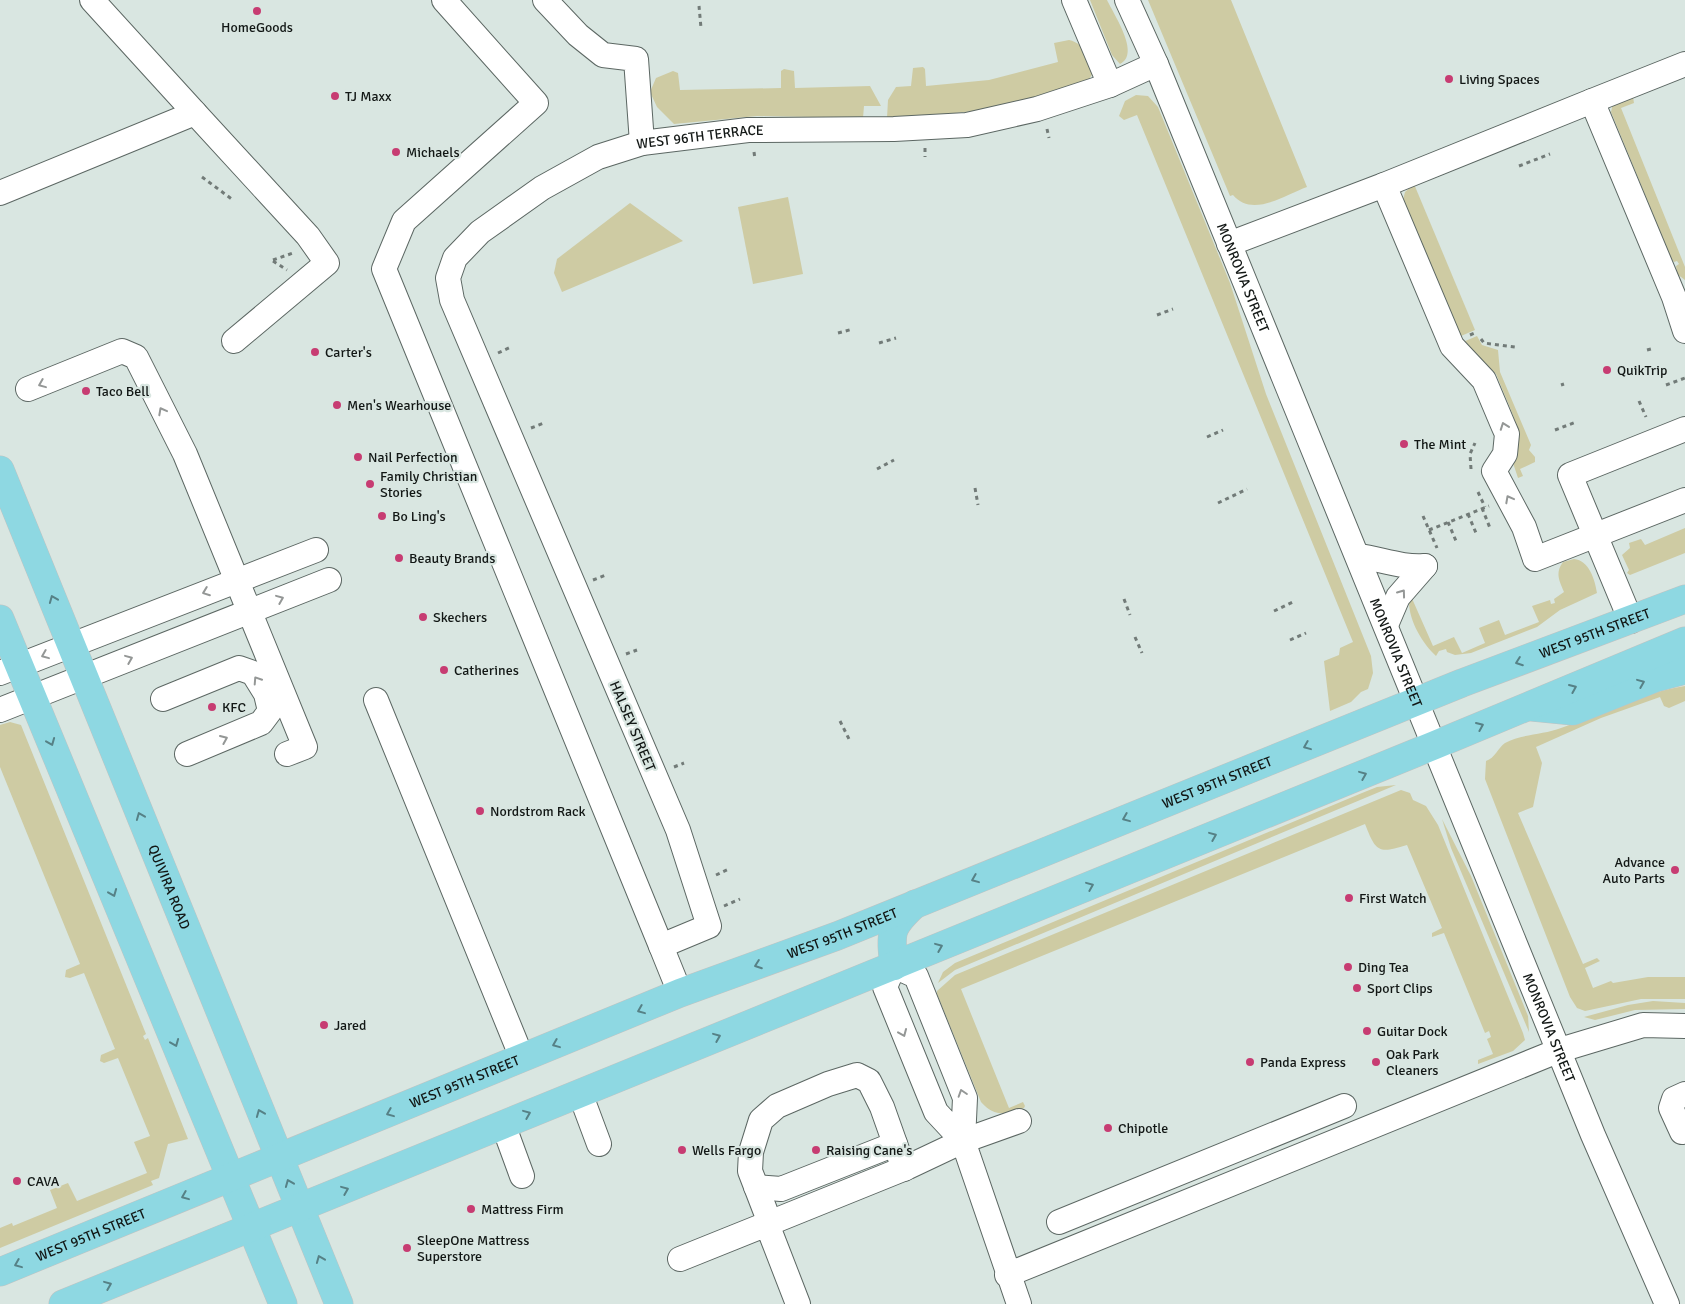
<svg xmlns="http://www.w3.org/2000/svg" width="1685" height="1304" font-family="Signika,sans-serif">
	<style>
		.green { fill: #cecba3 }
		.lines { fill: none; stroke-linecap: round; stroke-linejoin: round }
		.minor-casing { stroke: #5c6763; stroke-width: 26 }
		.major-casing { stroke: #c1c3c2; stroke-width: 29 }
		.path { stroke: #727b78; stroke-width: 3; stroke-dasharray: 4 4; stroke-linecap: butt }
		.minor { stroke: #fff; stroke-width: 24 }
		.major { stroke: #8ed8e2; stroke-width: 28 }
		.oneway { stroke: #949796 }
		.oneway2 { stroke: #568186 }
		.poi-dot { fill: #c73c72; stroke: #d9e6e1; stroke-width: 2 }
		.labels { text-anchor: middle; stroke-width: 4.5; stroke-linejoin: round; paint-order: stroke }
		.poi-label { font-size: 14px; fill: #121715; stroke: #d9e6e1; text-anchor: start }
		.street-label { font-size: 14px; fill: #121715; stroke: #d9e6e1 }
	</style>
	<rect width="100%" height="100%" fill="#d9e6e1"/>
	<g class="green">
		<path d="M 1090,0 L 1107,0 C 1114,15 1141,54 1120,64 L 1112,55 Z"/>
		<path d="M 1148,0 L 1231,0 L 1307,187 C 1285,195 1252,218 1233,195 L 1230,196 Z"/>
		<path d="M 1069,40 C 1086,44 1088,58 1094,72 L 1089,79 L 1076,87 C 1017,109 950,115 887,118 L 888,100 L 896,87 L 911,86 L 913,68 L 923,67 L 925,69 L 926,86 L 989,80 L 1058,62 L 1054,43 Z"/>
		<path d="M 784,69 L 794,71 L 795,88 L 870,86 L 881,106 L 864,106 L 863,118 L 757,116 L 674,124 L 657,107 L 650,92 L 656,78 L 673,71 L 678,73 L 680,90 L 781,88 L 781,71 Z"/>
		<path d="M 1136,95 L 1148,96 L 1158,107 L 1230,283 L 1266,394 L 1371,656 L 1373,673 L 1368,689 L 1361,692 L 1351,702 L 1330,711 L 1324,661 L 1339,655 L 1340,648 L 1353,642 L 1137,115 L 1124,120 L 1119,116 L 1125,101 Z"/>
		<path d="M 1633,97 L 1634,103 L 1621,108 L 1685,267 L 1685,280 L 1677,274 L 1676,266 L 1679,264 L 1677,261 L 1674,262 L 1671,258 L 1611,112 L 1613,103 Z"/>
		<path d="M 1414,184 L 1475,330 L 1461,336 L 1403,200 L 1405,192 Z"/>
		<path d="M 788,197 L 803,274 L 753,284 L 738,207 Z"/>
		<path d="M 630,203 L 683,241 L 562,292 L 554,273 L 557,259 Z"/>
		<path d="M 1477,336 L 1482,345 L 1498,350 L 1500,372 L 1531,445 L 1529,450 L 1535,457 L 1535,462 L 1520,469 L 1523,476 L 1518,478 L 1513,463 L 1516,428 L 1513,415 L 1496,374 L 1463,342 Z"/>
		<path d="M 1685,528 L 1685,553 L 1630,575 L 1627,573 L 1629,570 L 1622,555 L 1630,548 L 1629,543 L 1641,539 L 1645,545 Z"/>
		<path d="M 1574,559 C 1589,560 1595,580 1597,593 L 1560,610 L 1537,627 L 1471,653 L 1455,655 L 1447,652 L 1446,649 L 1439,651 L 1436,656 C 1421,642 1405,615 1410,594 L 1433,646 L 1454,637 L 1462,653 L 1485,643 L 1479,628 L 1499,620 L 1505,635 L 1539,622 L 1532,606 L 1550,600 L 1551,604 L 1555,603 L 1554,599 L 1564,592 C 1559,580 1555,573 1563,562 Z"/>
		<path d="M 1685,686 L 1685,701 L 1669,708 L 1664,706 L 1660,697 L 1601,718 L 1536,747 L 1542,763 L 1533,807 L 1518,813 L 1583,964 L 1597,958 L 1600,961 L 1585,968 L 1593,988 L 1611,981 L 1613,983 L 1648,977 L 1685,977 L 1685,999 L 1641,999 L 1585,1011 L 1577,1008 L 1570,997 L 1485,779 L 1486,761 C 1495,758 1498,748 1505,743 C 1521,734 1543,735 1561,728 C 1603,713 1640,693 1685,686 Z"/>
		<path d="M 10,722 L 21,725 L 25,735 L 146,1034 L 143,1036 L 145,1040 L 148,1038 L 188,1139 L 168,1144 L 159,1178 L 151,1181 L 153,1185 L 0,1248 L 0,1228 L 12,1223 L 13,1226 L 57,1208 L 50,1190 L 68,1183 L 77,1201 L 147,1173 L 134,1142 L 150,1136 L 118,1058 L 104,1063 L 100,1061 L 101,1055 L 115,1049 L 84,973 L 70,978 L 65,977 L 66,970 L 80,964 L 0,767 L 0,725 Z"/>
		<path d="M 1396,785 L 955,970 L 938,983 L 943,972 L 955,963 L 1362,793 L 1377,787 Z"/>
		<path d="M 1401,790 L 1410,793 L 1413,800 L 1426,806 L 1438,825 L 1523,1033 L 1525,1040 L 1513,1051 L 1478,1064 L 1478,1060 L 1493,1054 L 1487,1039 L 1491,1037 L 1489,1031 L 1485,1033 L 1444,933 L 1432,937 L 1432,933 L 1442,928 L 1407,845 C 1378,854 1376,852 1365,824 L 961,989 L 1009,1108 L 1023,1102 L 1025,1106 L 1024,1108 C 1007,1115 994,1117 981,1102 L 937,994 L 937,991 L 955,975 Z"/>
		<path d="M 1442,819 L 1471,876 L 1528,1016 L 1529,1032 L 1451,848 Z"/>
		<path d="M 1653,1001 L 1685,1003 L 1685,1009 L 1635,1010 L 1595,1020 L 1584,1017 L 1628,1005 Z"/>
	</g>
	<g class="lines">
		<g class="minor-casing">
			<g id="minor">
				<path d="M 92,0 L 195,113"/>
				<path d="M 444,0 L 536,103 L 404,221 L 384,269 L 661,946"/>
				<path d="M 545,0 L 578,35 L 603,55 L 636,59 L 642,143"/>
				<path d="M 1074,0 L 1110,85"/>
				<path id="s1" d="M 1127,0 L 1156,64 L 1593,1135 L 1667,1304"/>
				<path d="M 1685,64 L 1592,101 L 1674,297 L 1685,331"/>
				<path d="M 1384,185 L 1592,101"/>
				<path d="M 0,193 L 195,113 L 308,236 L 327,263 L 234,341"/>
				<path d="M 1229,244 L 1384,185 L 1452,346 L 1484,380 L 1503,425 L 1507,434 L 1505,454 L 1494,471 L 1524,527 L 1534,556"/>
				<path d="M 28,389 L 122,351 L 136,357 L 185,454 L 305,747 L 287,754"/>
				<path d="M 1358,556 C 1381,559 1402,568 1425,566"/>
				<path d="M 1535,559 L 1685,500"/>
				<path d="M 1631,621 L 1570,475 L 1685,429"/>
				<path d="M 1386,625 L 1398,597 L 1425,566"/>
				<path d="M 0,673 L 316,550"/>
				<path d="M 163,699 L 239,668 L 253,673 L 266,694 L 270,711 L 261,723 L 187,754"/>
				<path d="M 376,700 L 522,1058"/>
				<path d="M 0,710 L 329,580"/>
				<path id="s2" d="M 680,993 L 661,946 L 709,926 L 678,830 L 452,300 L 448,278 L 455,258 L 480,232 L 542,188 L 598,157 L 642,143 L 748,130 L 894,129 L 967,125 L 1037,109 L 1110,85 L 1156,64"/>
				<path d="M 580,1093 L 599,1144"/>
				<path d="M 503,1124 L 522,1176"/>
				<path d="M 1682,1132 L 1671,1108 L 1674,1099 L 1685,1094"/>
				<path d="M 963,1141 L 936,1112 L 885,987 L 894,966 L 916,976 L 965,1098 L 963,1141 L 1019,1304"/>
				<path d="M 756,1187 L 781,1189 L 895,1144"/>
				<path d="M 1059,1222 L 1344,1106"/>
				<path d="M 770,1223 L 750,1171 L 751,1152 L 761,1120 L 777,1106 L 828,1084 L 857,1075 L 869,1081 L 882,1107 L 904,1169"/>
				<path d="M 767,1224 L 908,1167 L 963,1141 L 1019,1121"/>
				<path d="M 680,1259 L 767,1224 L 798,1304"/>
				<path d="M 1007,1275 L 1560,1050 L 1643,1025 L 1685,1026"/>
			</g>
		</g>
		<g class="major-casing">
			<g id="major">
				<path id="s3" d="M 0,470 L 339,1304"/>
				<path d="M 0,619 L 283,1304"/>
				<path d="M 1532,707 L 1573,711 L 1655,678 L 1685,670"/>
				<path d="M 894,966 C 890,932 890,927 915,904"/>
				<path id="s4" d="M 0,1272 L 680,993 L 837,936 L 1462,683 L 1685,599"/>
				<path d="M 63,1304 L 1435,745 L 1685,641"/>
			</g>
		</g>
		<g class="path">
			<path d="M 699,6 L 701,28"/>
			<path d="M 1047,129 L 1049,138"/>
			<path d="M 925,148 L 925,157"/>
			<path d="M 754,152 L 755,159"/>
			<path d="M 1519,166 L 1550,154"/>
			<path d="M 202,177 L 233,200"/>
			<path d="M 273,260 L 293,253"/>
			<path d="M 273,261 L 287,270"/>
			<path d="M 1157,315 L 1173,309"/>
			<path d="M 838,333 L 853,329"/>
			<path d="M 1470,335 L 1477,332"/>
			<path d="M 1481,339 L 1484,343 L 1515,347"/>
			<path d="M 879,343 L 896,338"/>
			<path d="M 1647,350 L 1651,349"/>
			<path d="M 498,353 L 511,347"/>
			<path d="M 1561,385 L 1564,384"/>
			<path d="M 1666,385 L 1685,378"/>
			<path d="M 1639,401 L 1646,417"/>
			<path d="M 531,428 L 544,423"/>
			<path d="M 1555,430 L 1576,422"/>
			<path d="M 1207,437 L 1223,430"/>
			<path d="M 877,469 L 894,460"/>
			<path d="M 1471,469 L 1470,454 L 1475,443"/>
			<path d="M 975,488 L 978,505"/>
			<path d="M 1478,492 L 1485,507"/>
			<path d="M 1218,503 L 1247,489"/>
			<path d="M 1482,508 L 1490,528"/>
			<path d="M 1468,514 L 1476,533"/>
			<path d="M 1423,516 L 1437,548"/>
			<path d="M 1448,522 L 1456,541"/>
			<path d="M 1429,530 L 1489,506"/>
			<path d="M 593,580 L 606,575"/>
			<path d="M 1124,599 L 1130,615"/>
			<path d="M 1274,611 L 1293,602"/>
			<path d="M 1135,637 L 1142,653"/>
			<path d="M 1290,640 L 1306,633"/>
			<path d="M 626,654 L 637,650"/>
			<path d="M 840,721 L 849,739"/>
			<path d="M 674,767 L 684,763"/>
			<path d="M 716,875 L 729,869"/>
			<path d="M 724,906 L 740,899"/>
		</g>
		<use href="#minor" class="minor"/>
		<use href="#major" class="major"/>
	</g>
	<defs><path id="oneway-chevron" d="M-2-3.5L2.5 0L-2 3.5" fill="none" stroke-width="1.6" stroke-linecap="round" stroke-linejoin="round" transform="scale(1.25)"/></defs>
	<g class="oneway">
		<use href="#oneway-chevron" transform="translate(42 384) rotate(158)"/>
		<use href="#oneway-chevron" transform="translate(162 411) rotate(-118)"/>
		<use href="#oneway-chevron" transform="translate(1504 426) rotate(-110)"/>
		<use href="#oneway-chevron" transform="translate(1509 499) rotate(-118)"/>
		<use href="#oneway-chevron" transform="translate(206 592) rotate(159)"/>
		<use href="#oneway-chevron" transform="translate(1402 593) rotate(-54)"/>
		<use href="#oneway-chevron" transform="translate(280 599) rotate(-22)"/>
		<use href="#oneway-chevron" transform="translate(45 655) rotate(158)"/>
		<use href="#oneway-chevron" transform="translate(129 659) rotate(-22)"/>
		<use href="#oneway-chevron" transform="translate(257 680) rotate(-123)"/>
		<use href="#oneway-chevron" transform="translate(224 739) rotate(-23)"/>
		<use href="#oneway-chevron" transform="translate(903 1033) rotate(67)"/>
		<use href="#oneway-chevron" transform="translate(962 1093) rotate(-108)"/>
	</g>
	<g class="oneway2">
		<use href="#oneway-chevron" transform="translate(53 599) rotate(-112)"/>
		<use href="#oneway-chevron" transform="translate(1519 662) rotate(160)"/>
		<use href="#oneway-chevron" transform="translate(1641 683) rotate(-22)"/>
		<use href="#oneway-chevron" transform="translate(1573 688) rotate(-23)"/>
		<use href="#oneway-chevron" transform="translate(1480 726) rotate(-23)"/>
		<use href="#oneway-chevron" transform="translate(51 742) rotate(68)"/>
		<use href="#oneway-chevron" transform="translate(1307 746) rotate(158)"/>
		<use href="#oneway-chevron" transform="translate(1363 775) rotate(-22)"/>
		<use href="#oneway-chevron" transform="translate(140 816) rotate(-112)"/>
		<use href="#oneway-chevron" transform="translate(1126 818) rotate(158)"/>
		<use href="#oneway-chevron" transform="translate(1213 836) rotate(-22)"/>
		<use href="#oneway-chevron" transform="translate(975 879) rotate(158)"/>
		<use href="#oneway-chevron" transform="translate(1090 886) rotate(-22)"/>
		<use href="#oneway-chevron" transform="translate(113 893) rotate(68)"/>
		<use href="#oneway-chevron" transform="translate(939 947) rotate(-22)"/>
		<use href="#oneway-chevron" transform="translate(758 965) rotate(160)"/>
		<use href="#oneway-chevron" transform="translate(641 1010) rotate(158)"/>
		<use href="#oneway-chevron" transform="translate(717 1037) rotate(-22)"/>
		<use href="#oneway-chevron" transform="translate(175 1043) rotate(68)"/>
		<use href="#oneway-chevron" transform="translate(556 1044) rotate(158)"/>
		<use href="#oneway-chevron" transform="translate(260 1113) rotate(-112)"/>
		<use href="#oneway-chevron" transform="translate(390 1113) rotate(158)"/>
		<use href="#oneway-chevron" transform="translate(527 1114) rotate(-22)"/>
		<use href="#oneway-chevron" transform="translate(289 1183) rotate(-112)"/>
		<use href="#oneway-chevron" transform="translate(345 1190) rotate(-22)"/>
		<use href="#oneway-chevron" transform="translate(185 1196) rotate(158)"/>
		<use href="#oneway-chevron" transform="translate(320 1259) rotate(-112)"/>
		<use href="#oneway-chevron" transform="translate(18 1264) rotate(158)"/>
		<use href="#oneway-chevron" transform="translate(108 1285) rotate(-22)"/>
	</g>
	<g class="poi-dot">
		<circle cx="257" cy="11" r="5"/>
		<circle cx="1449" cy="79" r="5"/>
		<circle cx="335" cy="96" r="5"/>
		<circle cx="396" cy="152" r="5"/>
		<circle cx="315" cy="352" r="5"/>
		<circle cx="1607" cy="370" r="5"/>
		<circle cx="86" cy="391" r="5"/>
		<circle cx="337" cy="405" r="5"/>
		<circle cx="1404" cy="444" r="5"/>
		<circle cx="358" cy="457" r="5"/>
		<circle cx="370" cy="484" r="5"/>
		<circle cx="382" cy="516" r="5"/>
		<circle cx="399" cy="558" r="5"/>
		<circle cx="423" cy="617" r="5"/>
		<circle cx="444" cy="670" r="5"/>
		<circle cx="212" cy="707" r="5"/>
		<circle cx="480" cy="811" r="5"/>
		<circle cx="1675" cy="870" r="5"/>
		<circle cx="1349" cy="898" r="5"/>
		<circle cx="1348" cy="967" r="5"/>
		<circle cx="1357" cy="988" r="5"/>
		<circle cx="324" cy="1025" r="5"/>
		<circle cx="1367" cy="1031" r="5"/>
		<circle cx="1250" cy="1062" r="5"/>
		<circle cx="1376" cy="1062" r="5"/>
		<circle cx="1108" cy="1128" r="5"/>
		<circle cx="682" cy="1150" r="5"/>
		<circle cx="816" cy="1150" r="5"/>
		<circle cx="17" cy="1181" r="5"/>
		<circle cx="471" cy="1209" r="5"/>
		<circle cx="407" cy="1248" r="5"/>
	</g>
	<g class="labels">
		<g class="poi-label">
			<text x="257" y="32" text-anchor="middle">HomeGoods</text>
			<text x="1459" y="84">Living Spaces</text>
			<text x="345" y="101">TJ Maxx</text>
			<text x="406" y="157">Michaels</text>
			<text x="325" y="357">Carter's</text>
			<text x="1617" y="375">QuikTrip</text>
			<text x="96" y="396">Taco Bell</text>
			<text x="347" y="410">Men's Wearhouse</text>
			<text x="1414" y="449">The Mint</text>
			<text x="368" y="462">Nail Perfection</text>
			<text x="380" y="481">Family Christian<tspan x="380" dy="16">Stories</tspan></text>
			<text x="392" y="521">Bo Ling's</text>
			<text x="409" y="563">Beauty Brands</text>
			<text x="433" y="622">Skechers</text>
			<text x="454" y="675">Catherines</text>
			<text x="222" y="712">KFC</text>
			<text x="490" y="816">Nordstrom Rack</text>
			<text x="1665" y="867" text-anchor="end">Advance<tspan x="1665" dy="16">Auto Parts</tspan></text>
			<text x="1359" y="903">First Watch</text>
			<text x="1358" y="972">Ding Tea</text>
			<text x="1367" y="993">Sport Clips</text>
			<text x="334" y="1030">Jared</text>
			<text x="1377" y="1036">Guitar Dock</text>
			<text x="1386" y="1059">Oak Park<tspan x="1386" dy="16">Cleaners</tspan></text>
			<text x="1260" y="1067">Panda Express</text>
			<text x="1118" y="1133">Chipotle</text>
			<text x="692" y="1155">Wells Fargo</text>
			<text x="826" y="1155">Raising Cane's</text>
			<text x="27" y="1186">CAVA</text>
			<text x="481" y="1214">Mattress Firm</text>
			<text x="417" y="1245">SleepOne Mattress<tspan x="417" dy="16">Superstore</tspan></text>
		</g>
		<g class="street-label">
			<text dy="5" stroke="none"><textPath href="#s2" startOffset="1104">WEST 96TH TERRACE</textPath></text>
			<text dy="5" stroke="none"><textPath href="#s1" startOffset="301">MONROVIA STREET</textPath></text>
			<text dy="5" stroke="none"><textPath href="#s4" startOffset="1718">WEST 95TH STREET</textPath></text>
			<text dy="5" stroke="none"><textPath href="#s1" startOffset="706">MONROVIA STREET</textPath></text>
			<text transform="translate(633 726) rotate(67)" y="5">HALSEY STREET</text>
			<text dy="5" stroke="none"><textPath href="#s4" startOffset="1312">WEST 95TH STREET</textPath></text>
			<text dy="5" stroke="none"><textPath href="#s3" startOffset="450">QUIVIRA ROAD</textPath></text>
			<text dy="5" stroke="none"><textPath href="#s4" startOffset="908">WEST 95TH STREET</textPath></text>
			<text dy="5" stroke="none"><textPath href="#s1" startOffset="1111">MONROVIA STREET</textPath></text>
			<text dy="5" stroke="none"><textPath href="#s4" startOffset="502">WEST 95TH STREET</textPath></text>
			<text dy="5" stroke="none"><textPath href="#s4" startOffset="98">WEST 95TH STREET</textPath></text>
		</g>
	</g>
</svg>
